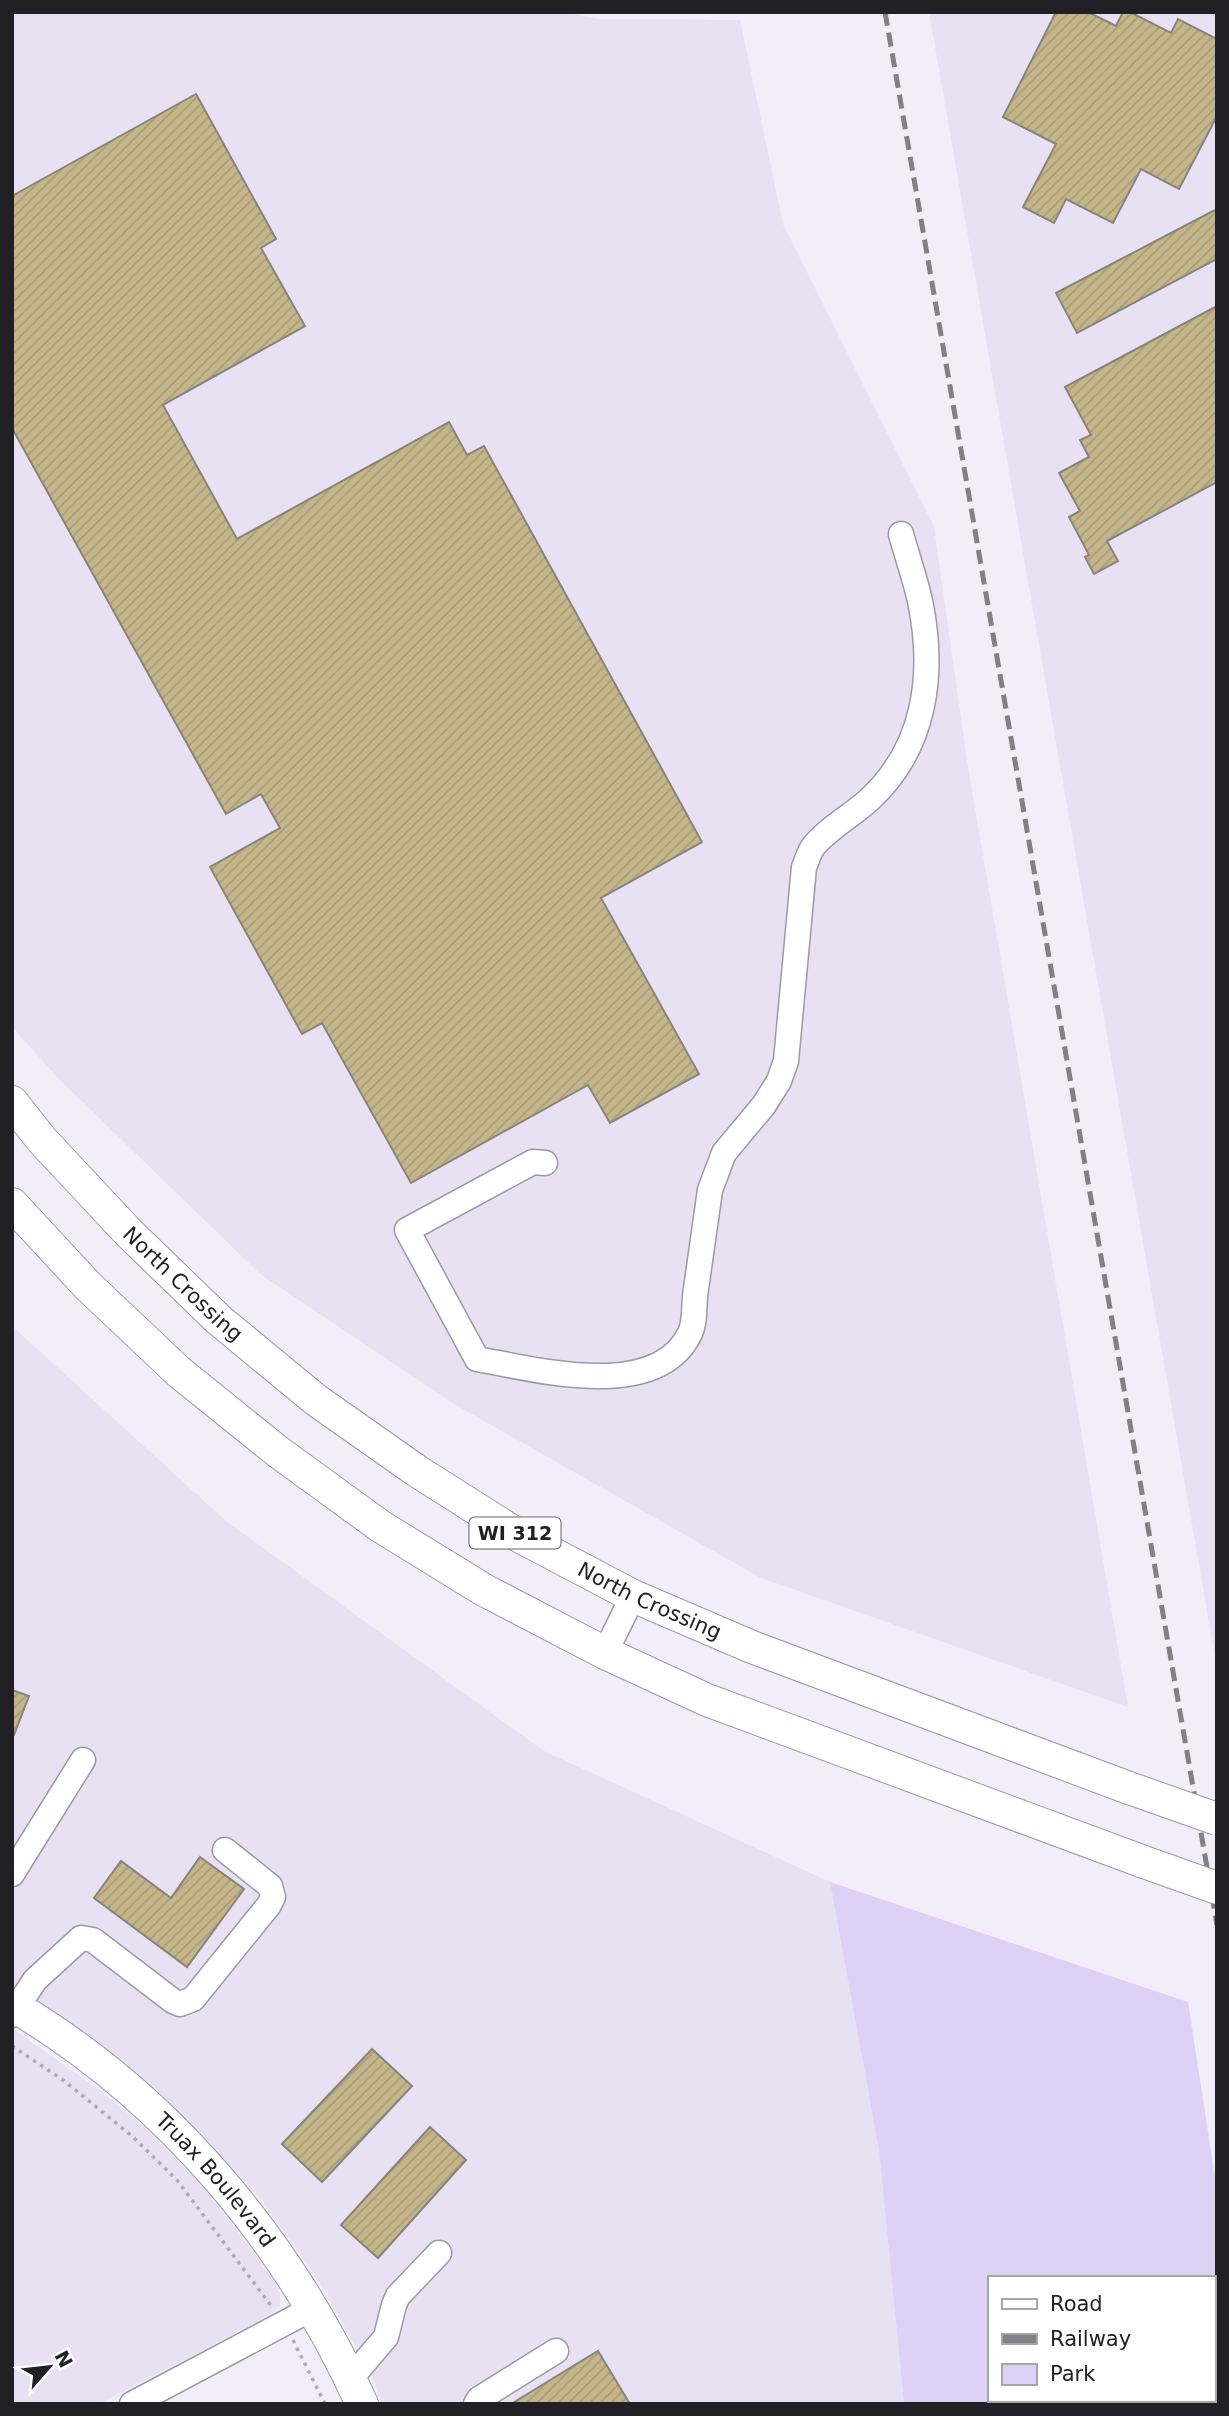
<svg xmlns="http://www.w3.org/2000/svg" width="1229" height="2416" font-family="'DejaVu Sans',sans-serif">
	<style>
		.built { fill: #e8e1f4 }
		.park { fill: #ded1f5; fill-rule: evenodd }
		.building { fill: url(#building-hatch); stroke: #888479; stroke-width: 2 }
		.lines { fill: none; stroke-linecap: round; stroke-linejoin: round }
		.minor-casing { stroke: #9d99a4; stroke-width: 27 }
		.major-casing { stroke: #9d99a4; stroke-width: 34 }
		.path { stroke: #aeabb4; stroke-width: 3.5; stroke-dasharray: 3.5 5; stroke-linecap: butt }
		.minor { stroke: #fff; stroke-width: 24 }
		.major { stroke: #fff; stroke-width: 32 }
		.rail { stroke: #827f87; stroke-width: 5; stroke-dasharray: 14 7; stroke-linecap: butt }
		.major-bridge-casing { stroke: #9d99a4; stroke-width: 34; stroke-linecap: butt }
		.major-bridge { stroke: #fff; stroke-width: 32 }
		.labels { text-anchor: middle; stroke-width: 7; stroke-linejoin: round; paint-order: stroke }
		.shield { fill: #fff; stroke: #646366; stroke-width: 2 }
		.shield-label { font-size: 19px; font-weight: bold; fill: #212024 }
		.street-label { font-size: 21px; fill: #212024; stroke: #fff }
	</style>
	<defs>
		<pattern id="building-hatch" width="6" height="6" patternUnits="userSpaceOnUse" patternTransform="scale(1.75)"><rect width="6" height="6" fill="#c5b68a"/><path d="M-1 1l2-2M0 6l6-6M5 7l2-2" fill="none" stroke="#a99c77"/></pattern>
	</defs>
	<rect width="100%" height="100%" fill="#f1edf9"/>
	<g class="built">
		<path d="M 12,12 L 564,12 L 599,19 L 740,20 L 783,224 L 934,527 L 967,761 L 1128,1707 L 761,1578 L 456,1405 L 260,1274 L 59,1079 L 12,1027 Z"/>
		<path d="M 929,12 L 1217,12 L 1217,1668 Z"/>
		<path d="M 12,1326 L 226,1521 L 544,1751 L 830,1882 L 879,2150 L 904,2404 L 382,2404 L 372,2377 L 322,2286 L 261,2199 L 200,2132 L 120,2060 L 46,2007 L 12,1988 Z"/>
		<path d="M 12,2028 L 98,2089 L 147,2129 L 191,2173 L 239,2233 L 276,2284 L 280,2293 L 280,2306 L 266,2317 L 99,2404 L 12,2404 Z"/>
	</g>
	<path class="park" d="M 830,1882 L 1188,2002 L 1217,2190 L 1217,2404 L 904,2404 L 879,2150 ZM 989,2278 L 1213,2278 L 1213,2400 L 989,2400 Z"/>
	<g class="building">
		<path d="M 1056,12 L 1088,12 L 1116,26 L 1123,12 L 1130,12 L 1171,33 L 1178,19 L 1217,39 L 1217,116 L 1179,189 L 1141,169 L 1113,223 L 1066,199 L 1054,223 L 1023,207 L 1056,144 L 1003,117 Z"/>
		<path d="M 196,94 L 276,239 L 261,248 L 305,326 L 163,405 L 237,539 L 449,422 L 467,455 L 484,446 L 702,842 L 601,898 L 699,1074 L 610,1123 L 588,1085 L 411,1183 L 322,1023 L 302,1034 L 210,867 L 280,828 L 261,794 L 226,814 L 12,428 L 12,196 Z"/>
		<path d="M 1217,209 L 1217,259 L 1077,333 L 1056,293 Z"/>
		<path d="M 1217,306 L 1217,482 L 1107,541 L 1118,561 L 1094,574 L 1085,557 L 1089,555 L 1069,517 L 1080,511 L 1059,473 L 1089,457 L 1080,440 L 1091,435 L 1065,387 Z"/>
		<path d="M 12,1690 L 29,1696 L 14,1735 L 12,1735 Z"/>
		<path d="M 200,1857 L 244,1889 L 187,1967 L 94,1898 L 121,1861 L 171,1898 Z"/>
		<path d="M 372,2049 L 412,2086 L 322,2182 L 282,2144 Z"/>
		<path d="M 430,2127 L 466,2160 L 378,2258 L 341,2225 Z"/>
		<path d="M 598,2351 L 630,2404 L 511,2404 Z"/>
	</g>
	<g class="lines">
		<g class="minor-casing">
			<g id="minor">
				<path d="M 545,1163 L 533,1162 L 407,1230 L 477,1359 C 535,1369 657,1403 690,1333 C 695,1323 694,1307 695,1296 C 700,1261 705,1225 710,1190 L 724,1153 L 764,1105 L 779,1081 L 786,1061 L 804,867 C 807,861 809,852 813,847 C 827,829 853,815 870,799 C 926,747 935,673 920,601 C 915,578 907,556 901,534"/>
				<path d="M 605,1653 L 633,1596"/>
				<path d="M 12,1874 L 83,1760"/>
				<path d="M 12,2015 L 35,1980 L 81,1938 L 93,1940 L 173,2001 L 180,2004 L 193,1999 L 269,1905 L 273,1897 L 270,1886 L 225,1850"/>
				<path d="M 351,2378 L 386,2337 L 394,2305 L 398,2296 L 439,2253"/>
				<path d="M 132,2404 L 313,2308"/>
				<path d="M 476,2404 L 479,2399 L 556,2351"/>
			</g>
		</g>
		<g class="major-casing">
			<g id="major">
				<path id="s1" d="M 12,1102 L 42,1140 L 128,1232 L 219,1320 L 316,1400 L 417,1471 L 521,1537 L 633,1596 L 752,1647 L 1129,1788"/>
				<path d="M 12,1204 L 88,1286 L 179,1372 L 277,1451 L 380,1526 L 484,1590 L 605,1653 L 707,1700 L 1144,1862"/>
				<path id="s2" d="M 12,2005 C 168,2097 288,2241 362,2404"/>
			</g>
		</g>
		<g class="path">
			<path d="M 12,2046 L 63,2080 L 132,2136 L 177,2180 L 272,2307"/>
			<path d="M 293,2340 L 325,2404"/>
		</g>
		<use href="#minor" class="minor"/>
		<use href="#major" class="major"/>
		<path class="rail" d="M 885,12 L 1217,1925"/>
		<g class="major-bridge-casing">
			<g id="major-bridge">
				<path d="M 1129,1788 L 1217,1819"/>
				<path d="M 1144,1862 L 1217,1888"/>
			</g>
		</g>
		<use href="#major-bridge" class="major-bridge"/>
	</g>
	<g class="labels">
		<rect class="shield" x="469.5" y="1517.5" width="91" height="31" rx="5"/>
		<g class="shield-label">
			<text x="515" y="1540">WI 312</text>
		</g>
		<g class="street-label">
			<text dy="7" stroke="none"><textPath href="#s1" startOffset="250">North Crossing</textPath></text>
			<text dy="7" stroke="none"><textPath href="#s1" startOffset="817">North Crossing</textPath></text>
			<text dy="7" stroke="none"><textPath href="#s2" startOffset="270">Truax Boulevard</textPath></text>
		</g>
	</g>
	<rect width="1229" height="2416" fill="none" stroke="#212024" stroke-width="28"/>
	<rect x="988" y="2276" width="228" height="126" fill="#ffffff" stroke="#a6a6a7" stroke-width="2"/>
	<rect x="1002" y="2299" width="35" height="10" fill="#ffffff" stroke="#a6a6a7" stroke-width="2"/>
	<text x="1050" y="2311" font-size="21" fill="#212024">Road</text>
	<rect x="1002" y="2334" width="35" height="10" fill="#827f87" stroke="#a6a6a7" stroke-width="2"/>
	<text x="1050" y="2346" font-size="21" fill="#212024">Railway</text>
	<rect x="1002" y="2364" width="35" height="21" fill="#ded1f5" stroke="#a6a6a7" stroke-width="2"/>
	<text x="1050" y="2381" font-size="21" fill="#212024">Park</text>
	<g transform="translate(49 2367) rotate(62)" stroke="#ffffff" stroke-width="5" paint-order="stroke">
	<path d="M0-5L12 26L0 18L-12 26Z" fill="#212024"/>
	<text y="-10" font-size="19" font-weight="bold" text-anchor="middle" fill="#212024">N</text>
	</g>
</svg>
